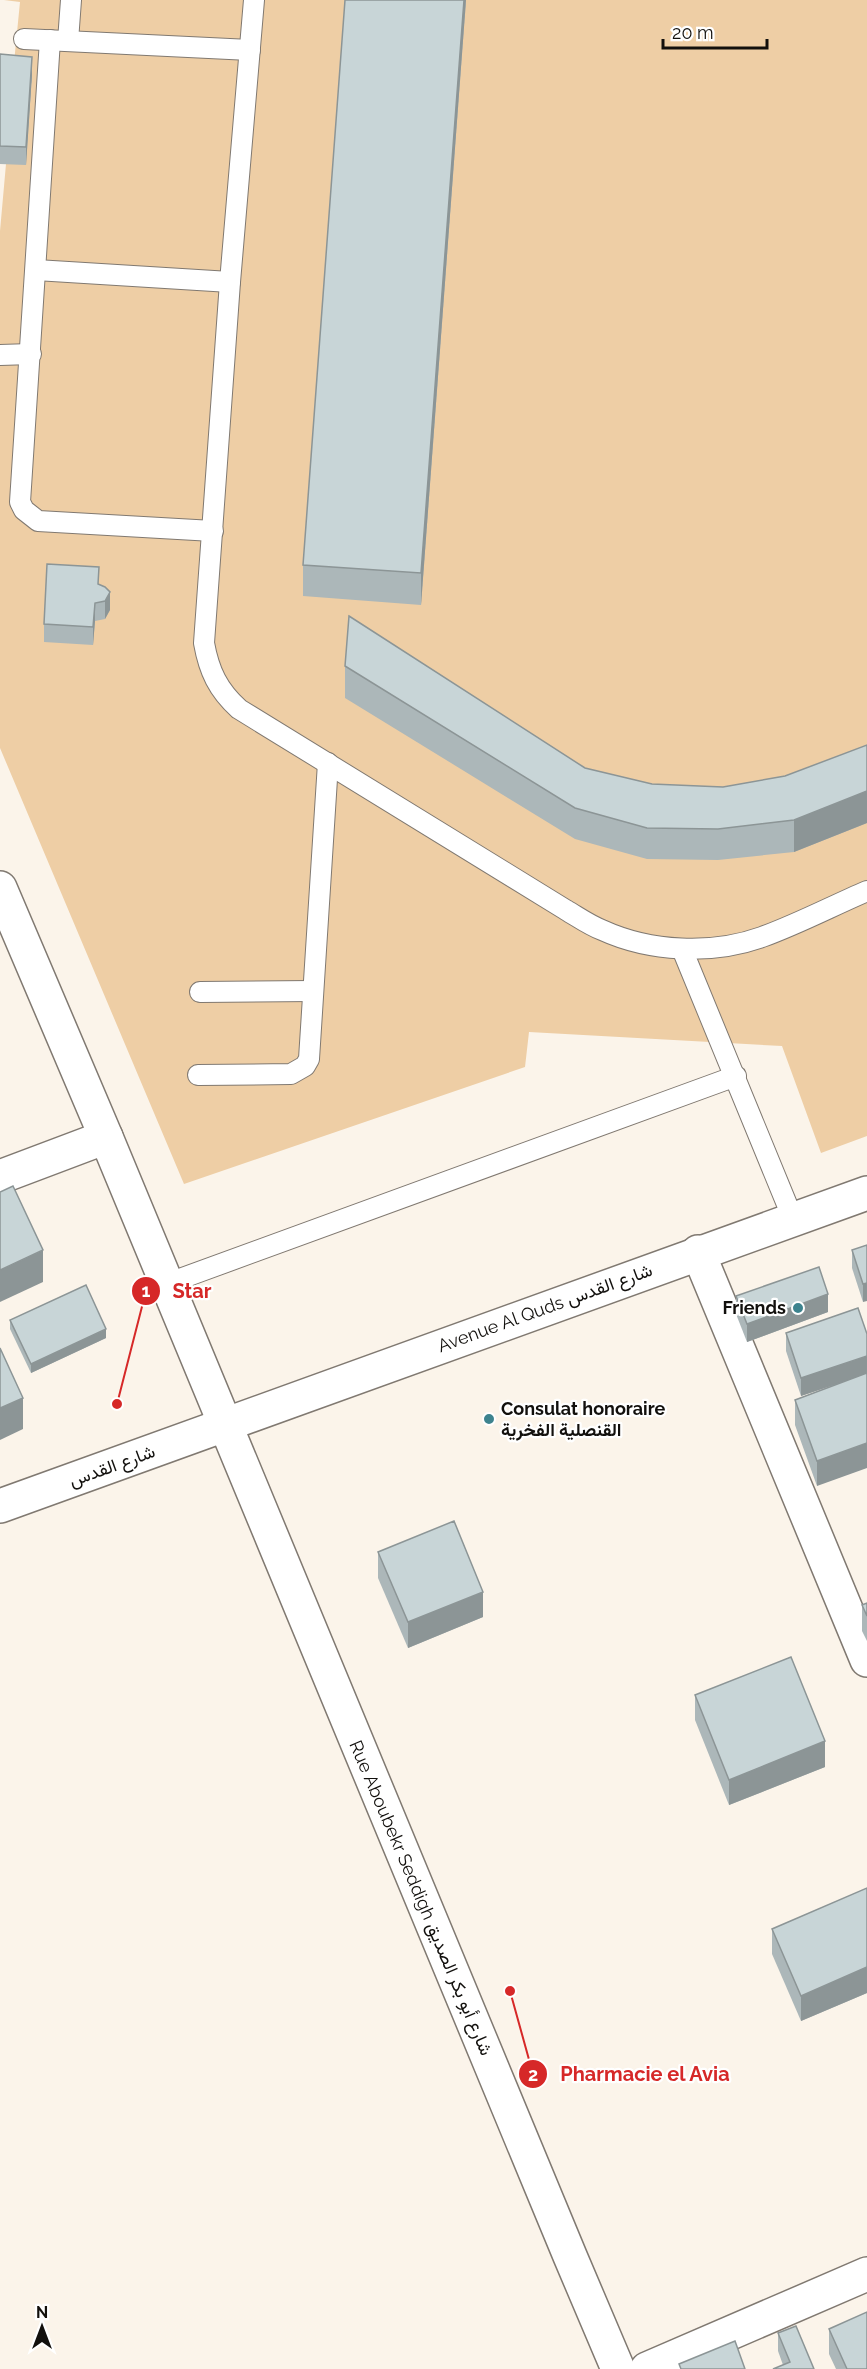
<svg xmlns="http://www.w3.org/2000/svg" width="867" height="2369" font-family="Raleway,Vazirmatn,sans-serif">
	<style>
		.green { fill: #eecea5 }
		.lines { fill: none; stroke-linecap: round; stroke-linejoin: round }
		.lane-casing { stroke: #807971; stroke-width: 22 }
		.street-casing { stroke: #807971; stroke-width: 36 }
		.secondary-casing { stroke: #807971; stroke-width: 36 }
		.lane { stroke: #fff; stroke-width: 20 }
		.street { stroke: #fff; stroke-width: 33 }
		.secondary { stroke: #fff; stroke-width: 33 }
		.wall { fill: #acb7b9 }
		.shaded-wall { fill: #8c9596 }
		.building { fill: #c8d5d7; stroke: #8c9596; stroke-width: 1.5 }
		.poi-dot { fill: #3d838e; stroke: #fff; stroke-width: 2 }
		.labels { text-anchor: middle; stroke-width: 4.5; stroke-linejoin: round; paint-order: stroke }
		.street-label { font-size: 18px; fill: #12100d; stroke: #fff }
		.poi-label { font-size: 18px; font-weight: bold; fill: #12100d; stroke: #fff; text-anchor: end }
		.leader { fill: none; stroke: #d62828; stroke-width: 2 }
		.callout-dot { fill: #d62828; stroke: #fff; stroke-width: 2 }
		.mark-label { font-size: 18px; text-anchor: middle; font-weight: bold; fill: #fff }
		.callout-label { font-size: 20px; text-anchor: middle; font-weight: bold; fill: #d62828; stroke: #fff; stroke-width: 4.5; stroke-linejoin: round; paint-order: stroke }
	</style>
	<rect width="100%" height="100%" fill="#fbf4ea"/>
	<path class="green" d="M 4,0 L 867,0 L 867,1136 L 821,1153 L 782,1046 L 529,1032 L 525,1067 L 184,1184 L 0,748 L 0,231 L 6,164 L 0,164 L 0,72 L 13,73 L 20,2 Z"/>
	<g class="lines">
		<g class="lane-casing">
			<g id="lane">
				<path d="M 254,0 L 230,282 L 204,643 C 209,671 218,690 239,709 L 566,910 C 578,917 589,925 602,930 C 650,952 712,955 762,937 C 798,924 832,906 867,891"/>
				<path d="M 24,39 L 250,50"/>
				<path d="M 50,40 L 20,502 L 24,510 L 38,521 L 213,531"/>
				<path d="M 68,41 L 71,0"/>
				<path d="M 36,270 L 230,282"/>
				<path d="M 0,355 L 31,354"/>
				<path d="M 682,949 L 793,1219"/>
				<path d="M 200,992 L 313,991"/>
				<path d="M 198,1075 L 291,1074 L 305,1066 L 309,1059 L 328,763"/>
				<path d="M 166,1284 L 736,1076"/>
			</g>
		</g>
		<g class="street-casing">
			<g id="street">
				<path d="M 0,1177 L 106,1137"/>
				<path d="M 698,1252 L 867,1660"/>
				<path d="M 647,2369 L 867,2274"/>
			</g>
		</g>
		<g class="secondary-casing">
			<g id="secondary">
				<path d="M 0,888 L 106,1137 L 570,2256 L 618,2369"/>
				<path d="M 0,1506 L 867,1193"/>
			</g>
		</g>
		<use href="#lane" class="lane"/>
		<use href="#street" class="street"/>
		<use href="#secondary" class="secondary"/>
	</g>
	<g class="wall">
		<path d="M 466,0 L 421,605 L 303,596 L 303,565 Z"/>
		<path d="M 0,54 L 32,74 L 26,165 L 0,164 Z"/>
		<path d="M 99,585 L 110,610 L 105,619 L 95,621 L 93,645 L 44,642 L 44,624 Z"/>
		<path d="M 345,666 L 585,768 L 652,784 L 723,787 L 785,776 L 867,745 L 867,823 L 794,852 L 718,860 L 647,859 L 575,839 L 345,698 Z"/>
		<path d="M 867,1245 L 863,1302 L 852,1268 L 852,1250 Z"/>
		<path d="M 736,1296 L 828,1312 L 747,1342 L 736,1314 Z"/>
		<path d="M 858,1308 L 817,1486 L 795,1425 L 795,1400 L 833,1385 L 801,1396 L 786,1351 L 786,1333 Z"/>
		<path d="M 10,1320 L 106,1338 L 31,1373 L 10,1329 Z"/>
		<path d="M 378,1552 L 483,1617 L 408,1648 L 378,1578 Z"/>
		<path d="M 867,1603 L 867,1641 L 862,1631 L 862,1605 Z"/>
		<path d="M 695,1695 L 825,1767 L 729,1805 L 695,1720 Z"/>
		<path d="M 867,1888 L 867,1993 L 801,2021 L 772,1954 L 772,1929 Z"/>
		<path d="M 829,2329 L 867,2369 L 836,2369 L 829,2354 Z"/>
		<path d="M 778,2333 L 814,2369 L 783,2365 L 778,2351 Z"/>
	</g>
	<g class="shaded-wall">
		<path d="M 464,0 L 466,0 L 421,605 L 421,573 Z"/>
		<path d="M 32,57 L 32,74 L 26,165 L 26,147 Z"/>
		<path d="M 110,592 L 110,610 L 105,619 L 105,601 Z"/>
		<path d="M 95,603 L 95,621 L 93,645 L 93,627 Z"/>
		<path d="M 867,791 L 867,823 L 794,852 L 794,820 Z"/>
		<path d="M 43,1250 L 43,1282 L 0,1302 L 0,1270 Z"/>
		<path d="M 867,1283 L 867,1301 L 863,1302 L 863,1284 Z"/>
		<path d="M 828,1294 L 828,1312 L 747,1342 L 747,1324 Z"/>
		<path d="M 106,1329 L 106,1338 L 31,1373 L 31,1364 Z"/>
		<path d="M 867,1356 L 867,1374 L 801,1396 L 801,1378 Z"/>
		<path d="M 23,1398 L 23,1429 L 0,1440 L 0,1408 Z"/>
		<path d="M 867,1443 L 867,1468 L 817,1486 L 817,1461 Z"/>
		<path d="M 483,1592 L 483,1617 L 408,1648 L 408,1622 Z"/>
		<path d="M 825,1741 L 825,1767 L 729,1805 L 729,1780 Z"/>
		<path d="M 867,1967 L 867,1993 L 801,2021 L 801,1996 Z"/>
	</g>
	<g class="building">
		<path d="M 345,0 L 464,0 L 421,573 L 303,565 Z"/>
		<path d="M 0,54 L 32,57 L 26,147 L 0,146 Z"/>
		<path d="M 47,564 L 99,567 L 98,584 L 105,587 L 110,592 L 105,601 L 95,603 L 93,627 L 44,624 Z"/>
		<path d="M 349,616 L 585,768 L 652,784 L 723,787 L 785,776 L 867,745 L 867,791 L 794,820 L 718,829 L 647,828 L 575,808 L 345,666 Z"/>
		<path d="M 13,1186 L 43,1250 L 0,1270 L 0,1192 Z"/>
		<path d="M 867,1245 L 867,1283 L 863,1284 L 852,1250 Z"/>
		<path d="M 819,1267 L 828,1294 L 747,1324 L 736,1296 Z"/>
		<path d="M 86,1285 L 106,1329 L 31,1364 L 10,1320 Z"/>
		<path d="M 858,1308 L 867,1334 L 867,1356 L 801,1378 L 786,1333 Z"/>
		<path d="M 0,1348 L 23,1398 L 0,1408 Z"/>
		<path d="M 867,1373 L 867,1443 L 817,1461 L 795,1400 Z"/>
		<path d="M 454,1521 L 483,1592 L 408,1622 L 378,1552 Z"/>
		<path d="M 867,1603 L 867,1616 L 862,1605 Z"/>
		<path d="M 791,1657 L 825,1741 L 729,1780 L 695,1695 Z"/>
		<path d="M 867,1888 L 867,1967 L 801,1996 L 772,1929 Z"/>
		<path d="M 867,2312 L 867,2369 L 847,2369 L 829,2329 Z"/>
		<path d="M 796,2326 L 814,2369 L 773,2369 L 790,2362 L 778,2333 Z"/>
		<path d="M 735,2341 L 745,2369 L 681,2369 L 679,2364 Z"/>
	</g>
	<g class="poi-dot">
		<circle cx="798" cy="1308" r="6"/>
		<circle cx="489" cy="1419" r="6"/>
	</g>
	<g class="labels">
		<g class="street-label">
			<text transform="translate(545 1308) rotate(-20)" y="6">Avenue Al Quds شارع القدس</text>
			<text transform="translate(112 1466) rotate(-20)" y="6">شارع القدس</text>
			<text transform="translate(421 1898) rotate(67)" y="6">Rue Aboubekr Seddigh شارع أبو بكر الصديق</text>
		</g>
		<g class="poi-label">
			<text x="786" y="1314">Friends</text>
			<text x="501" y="1415" text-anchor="start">Consulat honoraire<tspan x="501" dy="21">القنصلية الفخرية</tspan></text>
		</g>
	</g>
	<path class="leader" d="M117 1404L146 1291M510 1991L533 2074"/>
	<g class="callout-dot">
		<circle cx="117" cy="1404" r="6"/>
		<circle cx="510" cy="1991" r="6"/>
		<circle cx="146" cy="1291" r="15"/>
		<circle cx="533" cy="2074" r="15"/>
	</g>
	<g class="mark-label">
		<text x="146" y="1297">1</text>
		<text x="533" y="2081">2</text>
	</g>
	<g class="callout-label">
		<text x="192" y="1298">Star</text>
		<text x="645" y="2081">Pharmacie el Avia</text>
	</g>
	<g transform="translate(42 2327)" stroke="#ffffff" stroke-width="4.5" paint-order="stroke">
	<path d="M0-4.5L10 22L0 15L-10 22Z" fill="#12100d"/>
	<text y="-9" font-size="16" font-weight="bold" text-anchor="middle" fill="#12100d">N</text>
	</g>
	<path d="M663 39v9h104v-9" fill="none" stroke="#12100d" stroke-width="3"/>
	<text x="672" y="39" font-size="18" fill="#12100d" stroke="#ffffff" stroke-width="4.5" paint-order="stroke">20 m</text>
</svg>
